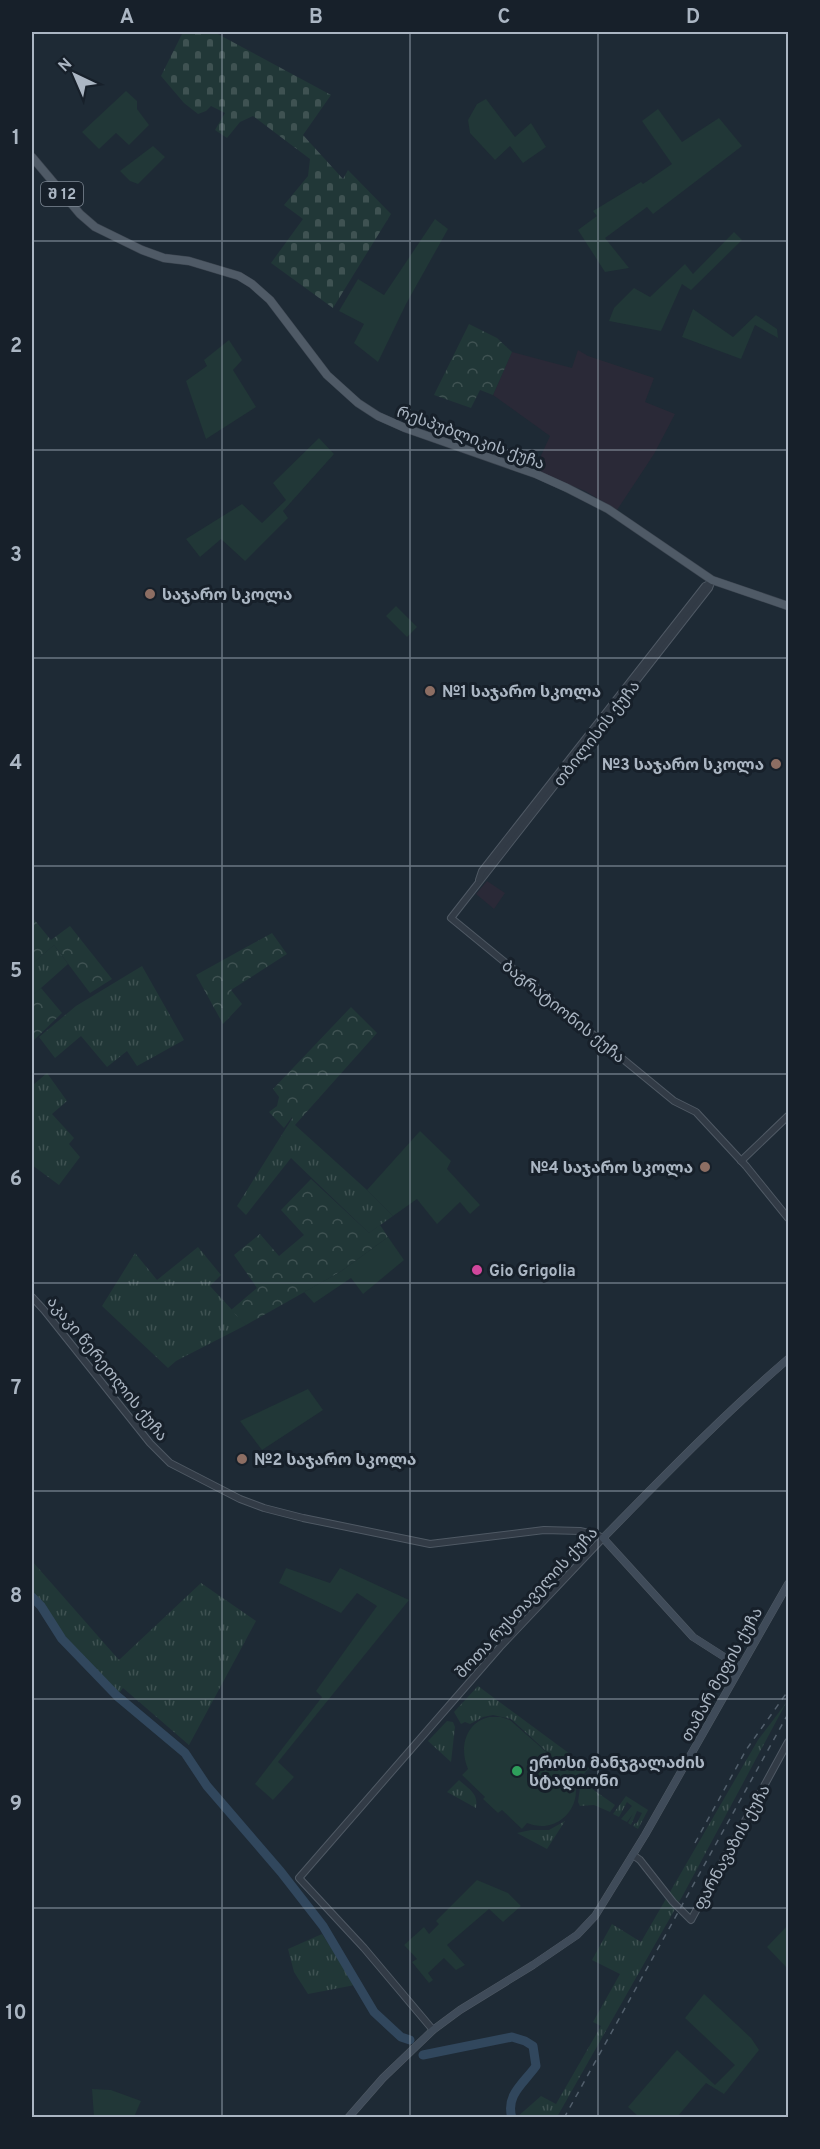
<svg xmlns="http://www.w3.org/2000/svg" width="820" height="2149" font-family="Overpass,'Noto Sans Georgian',sans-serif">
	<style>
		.medical { fill: #2a2937 }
		.grass { fill: url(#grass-tufts) }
		.forest { fill: url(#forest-crowns) }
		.cemetery { fill: url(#cemetery-stones) }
		.green { fill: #213737 }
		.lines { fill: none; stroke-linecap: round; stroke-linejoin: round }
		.river { stroke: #31475d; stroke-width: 9 }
		.tertiary-casing { stroke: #4f5964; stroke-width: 8 }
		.secondary-casing { stroke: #4f5964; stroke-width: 8 }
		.primary-casing { stroke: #3b444f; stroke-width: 9 }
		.tertiary { stroke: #323b46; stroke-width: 6 }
		.secondary { stroke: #3f4b59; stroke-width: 7 }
		.primary { stroke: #4f5a66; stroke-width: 8 }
		.rail { stroke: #53606d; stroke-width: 1.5; stroke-dasharray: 6 6; stroke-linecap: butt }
		.grid { fill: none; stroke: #abb6c3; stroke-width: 1.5; stroke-opacity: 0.55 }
		.education-dot { fill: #8d6e63; stroke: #17202a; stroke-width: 2 }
		.hotel-dot { fill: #d1479c; stroke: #17202a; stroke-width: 2 }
		.leisure-dot { fill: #2e9e5b; stroke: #17202a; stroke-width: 2 }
		.labels { text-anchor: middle; stroke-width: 6; stroke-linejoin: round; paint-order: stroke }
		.shield { fill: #17202a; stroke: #7f8995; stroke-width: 1.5 }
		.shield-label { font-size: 15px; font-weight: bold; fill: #abb6c3 }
		.street-label { font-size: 16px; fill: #abb6c3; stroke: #17202a }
		.poi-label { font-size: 16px; font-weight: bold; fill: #abb6c3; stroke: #17202a; text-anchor: start }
		.neatline { fill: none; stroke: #abb6c3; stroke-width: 2 }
		.grid-label { font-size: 20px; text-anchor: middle; font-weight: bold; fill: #abb6c3 }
	</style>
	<defs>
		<pattern id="grass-tufts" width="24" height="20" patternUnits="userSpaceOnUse" patternTransform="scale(1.5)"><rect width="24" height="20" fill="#213737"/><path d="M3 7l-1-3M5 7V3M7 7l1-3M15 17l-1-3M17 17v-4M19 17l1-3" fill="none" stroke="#3f5252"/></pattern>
		<pattern id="forest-crowns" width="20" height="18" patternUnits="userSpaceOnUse" patternTransform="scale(1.5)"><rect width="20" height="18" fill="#213737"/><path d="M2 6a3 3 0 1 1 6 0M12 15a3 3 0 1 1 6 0" fill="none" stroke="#3f5252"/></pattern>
		<pattern id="cemetery-stones" width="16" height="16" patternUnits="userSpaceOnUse" patternTransform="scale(1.5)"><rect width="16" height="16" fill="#213737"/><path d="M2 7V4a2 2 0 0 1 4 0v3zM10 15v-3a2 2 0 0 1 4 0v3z" fill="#3f5252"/></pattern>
	</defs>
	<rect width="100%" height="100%" fill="#1e2a35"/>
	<g class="medical">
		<path d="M 578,350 L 588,356 L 654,378 L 645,402 L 675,414 L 654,454 L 617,510 L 585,491 L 534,471 L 550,436 L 493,395 L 512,352 L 572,368 Z"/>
		<path d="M 487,881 L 505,893 L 494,909 L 476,894 Z"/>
	</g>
	<g class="grass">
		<path d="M 54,945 L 68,964 L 32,996 L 32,964 Z"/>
		<path d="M 142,966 L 184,1040 L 137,1066 L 127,1051 L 107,1067 L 81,1036 L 55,1058 L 39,1037 L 76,1006 Z"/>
		<path d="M 47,1073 L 67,1101 L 52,1114 L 74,1138 L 69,1144 L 80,1157 L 59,1185 L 32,1165 L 32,1084 L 33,1085 Z"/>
		<path d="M 293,1117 L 295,1125 L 367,1190 L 393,1216 L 369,1233 L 291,1158 L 246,1215 L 237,1206 Z"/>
		<path d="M 198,1247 L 221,1275 L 210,1286 L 246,1325 L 176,1361 L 168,1368 L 102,1306 L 135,1253 L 157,1280 Z"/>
		<path d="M 32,1561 L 119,1660 L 201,1583 L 256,1621 L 189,1745 L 123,1688 L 117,1696 L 62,1639 L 41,1606 L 32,1597 Z"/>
		<path d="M 478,1686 L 589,1768 L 584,1774 L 580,1773 L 573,1777 L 569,1772 L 511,1719 L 493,1715 L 483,1717 L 470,1724 L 465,1722 L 461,1724 L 454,1712 Z"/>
		<path d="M 786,1703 L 683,1895 L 557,2117 L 516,2118 L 541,2096 L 556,2104 L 601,2026 L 593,2022 L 620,1974 L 592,1960 L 612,1924 L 641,1942 L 758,1740 Z"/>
		<path d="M 447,1721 L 453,1722 L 455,1727 L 451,1762 L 428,1741 Z"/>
		<path d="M 459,1780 C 469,1789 479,1794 476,1808 L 447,1792 Z"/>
		<path d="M 581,1781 L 615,1805 L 610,1812 L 594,1805 L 580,1806 L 578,1802 Z"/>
		<path d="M 626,1796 L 648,1810 L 638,1829 L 633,1826 L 635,1823 L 637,1823 L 642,1813 L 637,1811 L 631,1825 L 628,1823 L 633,1814 L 627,1822 L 621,1819 L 632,1806 L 627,1802 L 619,1817 L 613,1814 Z"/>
		<path d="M 565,1821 L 547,1849 L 517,1833 L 531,1830 L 549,1830 Z"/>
		<path d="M 322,1934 L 355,1985 L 308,1994 L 294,1972 L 288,1949 Z"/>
	</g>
	<g class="forest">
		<path d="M 469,324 L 497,338 L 512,352 L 493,395 L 480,390 L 471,408 L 434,395 Z"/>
		<path d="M 32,917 L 51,940 L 70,926 L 112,979 L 90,993 L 54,945 L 32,964 Z"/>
		<path d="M 272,933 L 287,954 L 231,990 L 242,1004 L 223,1024 L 196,975 Z"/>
		<path d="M 41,988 L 62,1013 L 32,1042 L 32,996 Z"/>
		<path d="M 351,1007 L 377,1033 L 295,1125 L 292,1117 L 284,1128 L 269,1112 L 277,1106 L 279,1097 L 273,1089 Z"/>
		<path d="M 311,1179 L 369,1233 L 380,1225 L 388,1237 L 340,1272 L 246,1325 L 231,1310 L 257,1288 L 234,1255 L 260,1234 L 279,1256 L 304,1235 L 281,1210 Z"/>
	</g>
	<path class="cemetery" d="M 183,32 L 214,32 L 331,95 L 303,135 L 343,179 L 348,170 L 391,214 L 333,308 L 271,263 L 303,219 L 284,205 L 308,176 L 310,159 L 253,116 L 240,122 L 227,138 L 215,130 L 225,113 L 211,106 L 206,111 L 198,114 L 184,103 L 161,76 Z"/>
	<g class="green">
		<path d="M 126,91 L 137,101 L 137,109 L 149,125 L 129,145 L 116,133 L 99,149 L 82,132 Z"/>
		<path d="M 486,99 L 515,137 L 531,123 L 546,147 L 523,163 L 510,146 L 495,160 L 470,133 L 468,120 L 477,104 Z"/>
		<path d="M 658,109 L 682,142 L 719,118 L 742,146 L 653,214 L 647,207 L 605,238 L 629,268 L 605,272 L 578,230 L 597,216 L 593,211 L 641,182 L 643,184 L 672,164 L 642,121 Z"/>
		<path d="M 153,146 L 165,157 L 138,184 L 130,181 L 120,171 Z"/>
		<path d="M 435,219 L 448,229 L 406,304 L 378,362 L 354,343 L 364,324 L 339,311 L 358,279 L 384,295 Z"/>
		<path d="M 734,232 L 742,240 L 691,290 L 682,284 L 661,331 L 609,321 L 614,308 L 634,288 L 650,297 L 685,264 L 693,274 Z"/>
		<path d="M 693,309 L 733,337 L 756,315 L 777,329 L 778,338 L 755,325 L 741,359 L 682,337 Z"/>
		<path d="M 229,340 L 242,360 L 233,370 L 256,407 L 206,439 L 186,381 L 207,366 L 204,360 Z"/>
		<path d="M 319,438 L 334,454 L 283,511 L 288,518 L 245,561 L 221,539 L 200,557 L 186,539 L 242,504 L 262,523 L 286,500 L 273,483 Z"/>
		<path d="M 396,606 L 417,627 L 407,637 L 386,616 Z"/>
		<path d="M 420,1131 L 451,1161 L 447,1169 L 480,1205 L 470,1214 L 460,1202 L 437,1224 L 417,1199 L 393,1216 L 367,1190 Z"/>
		<path d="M 388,1237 L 404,1260 L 363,1294 L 351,1278 L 314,1303 L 304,1292 L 340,1272 Z"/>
		<path d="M 308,1389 L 323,1410 L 262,1450 L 240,1421 Z"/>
		<path d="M 286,1568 L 330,1583 L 340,1568 L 409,1600 L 278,1762 L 294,1777 L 273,1800 L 255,1784 L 322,1697 L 316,1691 L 377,1606 L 357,1593 L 341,1613 L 279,1583 Z"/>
		<path d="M 489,1717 L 501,1717 L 510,1720 C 524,1732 538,1745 552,1757 C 558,1762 565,1767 570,1773 C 581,1787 576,1809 562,1819 C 552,1827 539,1828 527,1823 L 522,1829 L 502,1810 L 498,1813 L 483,1799 L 485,1797 L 462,1775 L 468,1769 C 459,1748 465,1723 489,1717 Z"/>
		<path d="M 477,1880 L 508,1893 L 521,1906 L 503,1922 L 489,1909 L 447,1945 L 465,1965 L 456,1970 L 444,1958 L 428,1973 L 433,1980 L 429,1983 L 412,1962 L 417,1959 L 404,1945 L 424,1927 L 429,1934 L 439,1924 L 436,1921 Z"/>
		<path d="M 788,1925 L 788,1969 L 767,1947 Z"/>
		<path d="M 704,1994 L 751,2038 L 759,2050 L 724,2094 L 706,2083 L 677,2117 L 637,2117 L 638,2116 L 628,2107 L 677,2050 L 715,2085 L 735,2065 L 685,2018 Z"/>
		<path d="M 92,2089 L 111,2090 L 141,2101 L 134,2117 L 94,2117 Z"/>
	</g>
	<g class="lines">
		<g class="river">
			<path d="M 32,1597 L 41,1606 L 62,1639 L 117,1696 L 185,1753 L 207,1786 L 281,1872 L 323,1926 L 374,2012 L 401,2037 L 410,2040"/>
			<path d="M 423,2055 L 512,2037 L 525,2041 L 533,2046 L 536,2066 C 524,2083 505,2095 512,2118"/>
		</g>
		<g class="tertiary-casing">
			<g id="tertiary">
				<path d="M 712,580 L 709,588 L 451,918 L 674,1101 L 696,1112 L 746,1166 L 788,1218"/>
				<path d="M 479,880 L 482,871 L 705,586 L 709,584"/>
				<path d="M 741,1161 L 788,1116"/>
				<path d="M 32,1297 L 44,1310 L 150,1443 L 170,1463 L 240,1499 L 264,1508 L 303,1518 L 430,1544 L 544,1530 L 580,1531 L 597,1535 L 603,1538 L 500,1647 L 299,1878 L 364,1948 L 433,2030"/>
				<path d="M 633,1855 L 640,1860 L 673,1902 L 691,1920 L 788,1742"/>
			</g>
		</g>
		<g class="secondary-casing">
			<g id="secondary">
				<path d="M 740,1667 L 693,1637 L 603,1538 C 663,1477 723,1415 788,1359"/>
				<path d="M 348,2118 L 383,2078 L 433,2030 L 460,2010 L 533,1965 L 577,1935 L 595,1916 L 645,1835 L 788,1584"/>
			</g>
		</g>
		<g class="primary-casing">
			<path id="primary" d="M 32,157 L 80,214 L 95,227 L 142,250 L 164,258 L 189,261 L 239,276 L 252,284 L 270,300 L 327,375 L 358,403 L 378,416 L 405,428 L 536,474 L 567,488 L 608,509 L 712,580 L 788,606"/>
		</g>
		<use href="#tertiary" class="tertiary"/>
		<use href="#secondary" class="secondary"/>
		<use href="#primary" class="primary"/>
		<g class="rail">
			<path d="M 695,1843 L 746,1750 L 788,1691"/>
			<path d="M 564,2118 L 788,1714"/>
		</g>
	</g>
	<path class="grid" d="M 222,32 L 222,2118M 410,32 L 410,2118M 598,32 L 598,2118M 32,241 L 788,241M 32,450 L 788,450M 32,658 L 788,658M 32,866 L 788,866M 32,1074 L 788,1074M 32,1283 L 788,1283M 32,1491 L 788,1491M 32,1699 L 788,1699M 32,1908 L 788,1908"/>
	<g class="education-dot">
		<circle cx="150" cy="594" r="6"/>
		<circle cx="430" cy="691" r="6"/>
		<circle cx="776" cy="764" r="6"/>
		<circle cx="705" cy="1167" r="6"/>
		<circle cx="242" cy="1459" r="6"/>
	</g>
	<circle class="hotel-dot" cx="477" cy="1270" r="6"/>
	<circle class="leisure-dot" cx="517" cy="1771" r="6"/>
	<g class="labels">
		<rect class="shield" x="41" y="182" width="42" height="24" rx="4.5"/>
		<g class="shield-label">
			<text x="62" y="199">შ 12</text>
		</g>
		<g class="street-label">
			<text transform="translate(471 437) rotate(20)" y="6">რესპუბლიკის ქუჩა</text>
			<text transform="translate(596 733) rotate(-52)" y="6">თბილისის ქუჩა</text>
			<text transform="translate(564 1011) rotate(39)" y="6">ბაგრატიონის ქუჩა</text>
			<text transform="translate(108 1368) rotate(51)" y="6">აკაკი წერეთლის ქუჩა</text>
			<text transform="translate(526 1602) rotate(-47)" y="6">შოთა რუსთაველის ქუჩა</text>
			<text transform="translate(721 1674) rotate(-61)" y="6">თამარ მეფის ქუჩა</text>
			<text transform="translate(731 1847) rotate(-61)" y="6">ფარნავაზის ქუჩა</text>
		</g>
		<g class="poi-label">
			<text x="162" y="600">საჯარო სკოლა</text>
			<text x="442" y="697">№1 საჯარო სკოლა</text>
			<text x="764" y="770" text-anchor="end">№3 საჯარო სკოლა</text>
			<text x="693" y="1173" text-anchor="end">№4 საჯარო სკოლა</text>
			<text x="489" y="1276">Gio Grigolia</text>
			<text x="254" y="1465">№2 საჯარო სკოლა</text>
			<text x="529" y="1768">ეროსი მანჯგალაძის<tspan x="529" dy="18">სტადიონი</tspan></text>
		</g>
	</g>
	<rect width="820" height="2149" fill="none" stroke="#17202a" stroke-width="66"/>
	<g transform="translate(75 75) rotate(316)" stroke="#17202a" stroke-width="4.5" paint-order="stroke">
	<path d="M0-4.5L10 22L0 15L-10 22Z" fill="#abb6c3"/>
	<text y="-9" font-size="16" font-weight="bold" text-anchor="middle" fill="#abb6c3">N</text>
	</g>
	<rect x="33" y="33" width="754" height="2083" class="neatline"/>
	<g class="grid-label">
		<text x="127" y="23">A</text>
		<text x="316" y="23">B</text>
		<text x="504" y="23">C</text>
		<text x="693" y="23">D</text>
		<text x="16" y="144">1</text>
		<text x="16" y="352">2</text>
		<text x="16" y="561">3</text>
		<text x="16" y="769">4</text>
		<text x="16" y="977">5</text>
		<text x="16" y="1185">6</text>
		<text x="16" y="1394">7</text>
		<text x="16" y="1602">8</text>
		<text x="16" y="1810">9</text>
		<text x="16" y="2019">10</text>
	</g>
</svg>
